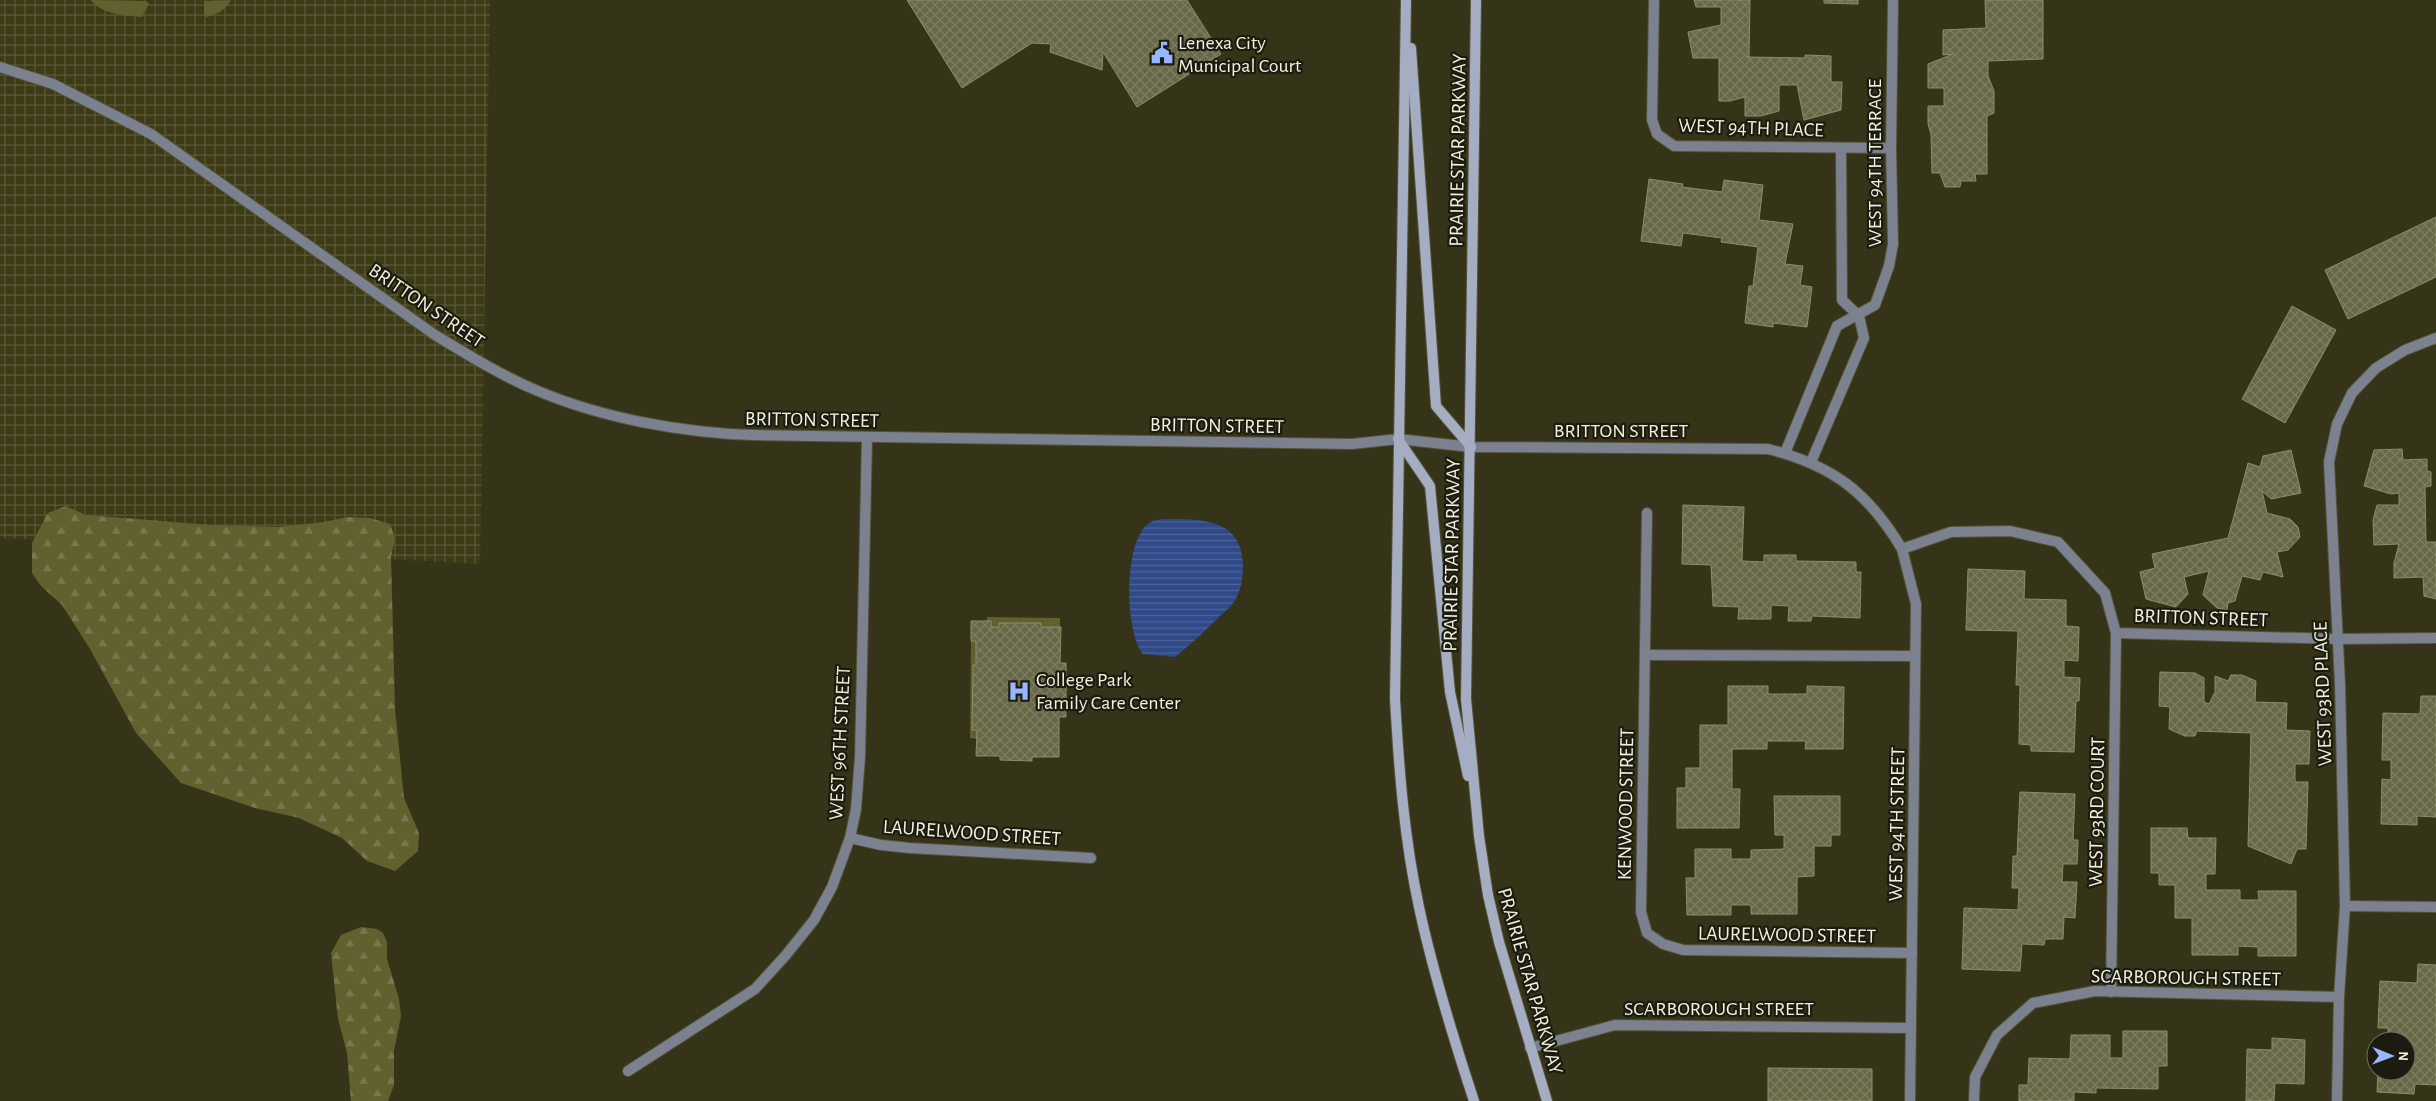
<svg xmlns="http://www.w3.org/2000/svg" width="2436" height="1101" font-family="'Alegreya Sans',sans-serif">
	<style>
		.industrial { fill: url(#industrial-grid) }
		.forest { fill: url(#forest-firs) }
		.green { fill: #62602f }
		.water { fill: url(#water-rules) }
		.building { fill: url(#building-cross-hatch); stroke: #8d8c6c }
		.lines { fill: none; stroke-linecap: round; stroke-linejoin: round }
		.street-casing { stroke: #545238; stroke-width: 12 }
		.secondary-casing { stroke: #545238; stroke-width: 12 }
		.street { stroke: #7b818e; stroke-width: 10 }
		.secondary { stroke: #a4adc1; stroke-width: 10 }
		.labels { text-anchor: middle; stroke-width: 4.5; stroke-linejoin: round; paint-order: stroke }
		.poi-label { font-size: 20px; fill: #f1f1e0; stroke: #1c1b0f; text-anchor: start }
		.street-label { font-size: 20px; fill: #f1f1e0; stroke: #1c1b0f }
	</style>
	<defs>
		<pattern id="industrial-grid" width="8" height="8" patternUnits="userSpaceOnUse" patternTransform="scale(1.25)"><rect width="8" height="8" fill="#3d3b16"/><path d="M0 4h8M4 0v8" fill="none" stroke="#5a5838"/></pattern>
		<pattern id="forest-firs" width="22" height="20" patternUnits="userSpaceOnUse" patternTransform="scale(1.25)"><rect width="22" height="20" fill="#62602f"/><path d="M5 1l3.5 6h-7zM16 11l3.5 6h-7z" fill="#79774d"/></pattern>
		<pattern id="water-rules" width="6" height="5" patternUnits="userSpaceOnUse" patternTransform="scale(1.25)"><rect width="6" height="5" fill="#304a89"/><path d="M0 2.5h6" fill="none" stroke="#4e6599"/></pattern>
		<pattern id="building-cross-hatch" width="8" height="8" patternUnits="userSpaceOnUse" patternTransform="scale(1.25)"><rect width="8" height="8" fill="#686748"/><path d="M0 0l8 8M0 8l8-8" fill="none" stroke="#7e7d62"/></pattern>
	</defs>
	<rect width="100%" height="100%" fill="#363418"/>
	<path class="industrial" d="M 0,0 L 490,0 L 480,564 L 0,538 Z"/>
	<g class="forest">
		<path d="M 66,506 L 86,515 L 211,525 L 278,527 L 324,522 L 347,517 L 370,518 L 390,524 L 395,538 L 391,557 L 395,709 L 404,798 L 419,833 L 418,851 L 395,871 L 367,861 L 342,838 L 299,818 L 255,808 L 181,783 L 136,733 L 90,649 L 62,605 L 41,586 L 32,573 L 32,543 L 48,513 Z"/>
		<path d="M 361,927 L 377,929 L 383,933 L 387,942 L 387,959 L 399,999 L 401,1016 L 394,1051 L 394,1085 L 388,1101 L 351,1101 L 347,1053 L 338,1019 L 331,953 L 341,935 Z"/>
	</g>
	<g class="green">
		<path d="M 91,0 L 146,1 L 149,4 L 142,17 C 127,16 100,14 91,0 Z"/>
		<path d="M 231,0 C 225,10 218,14 207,17 L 204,15 L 204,1 Z"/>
		<path d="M 987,617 L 1060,618 L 1060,627 L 1041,627 L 1041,623 L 999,623 L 999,627 L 991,627 L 991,621 L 987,621 Z"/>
		<path d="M 971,641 L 976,641 L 976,665 L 973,665 L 972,730 L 977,730 L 977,739 L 970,738 Z"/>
	</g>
	<path class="water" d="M 1170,519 C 1206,519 1242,521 1243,565 C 1243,578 1241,591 1234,602 C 1230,608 1223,613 1218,618 C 1204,632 1190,645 1175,657 L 1143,654 C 1125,632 1123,543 1148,524 C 1154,519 1163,519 1170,519 Z"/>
	<g class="building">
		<path d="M 907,0 L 1187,0 L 1221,54 L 1137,107 L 1103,52 L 1102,70 L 1050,52 L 1051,44 L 1032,43 L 962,88 Z"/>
		<path d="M 1694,0 L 1750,0 L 1749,57 L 1747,57 L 1805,58 L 1805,55 L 1831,56 L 1831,82 L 1842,82 L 1841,110 L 1804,120 L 1797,85 L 1779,85 L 1779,111 L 1761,116 L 1745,116 L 1745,97 L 1730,101 L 1719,101 L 1719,58 L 1693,58 L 1688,32 L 1721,25 L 1721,7 L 1696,7 Z"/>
		<path d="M 1824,0 L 1858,0 L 1858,4 L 1824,3 Z"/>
		<path d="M 1985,0 L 2043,0 L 2043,59 L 1988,61 L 1988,76 L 1994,91 L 1994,113 L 1987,116 L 1987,174 L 1975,174 L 1976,181 L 1961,181 L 1960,187 L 1945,187 L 1940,173 L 1932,173 L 1931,134 L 1928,124 L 1928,106 L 1944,106 L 1944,88 L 1928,88 L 1928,64 L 1953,54 L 1943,55 L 1943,30 L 1986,28 Z"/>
		<path d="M 1649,179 L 1683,184 L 1682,187 L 1722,192 L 1724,180 L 1763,185 L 1759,220 L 1793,224 L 1785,264 L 1803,266 L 1800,285 L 1812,287 L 1807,327 L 1773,323 L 1773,327 L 1745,323 L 1749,286 L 1753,286 L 1758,247 L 1721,242 L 1722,238 L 1683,233 L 1681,246 L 1641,241 Z"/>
		<path d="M 2436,217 L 2436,277 L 2348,319 L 2325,270 Z"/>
		<path d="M 2292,306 L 2336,330 L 2285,423 L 2242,399 Z"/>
		<path d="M 2402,449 L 2403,460 L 2427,459 L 2427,471 L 2431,472 L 2431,486 L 2425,487 L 2426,542 L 2436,542 L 2436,599 L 2424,596 L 2423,577 L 2394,578 L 2394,563 L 2399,544 L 2374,545 L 2373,520 L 2377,505 L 2399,505 L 2399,493 L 2391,494 L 2364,486 L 2374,450 Z"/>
		<path d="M 2291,450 L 2301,493 L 2271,499 L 2262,491 L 2267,513 L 2290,519 L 2298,527 L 2300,537 L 2288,550 L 2277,552 L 2283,577 L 2263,572 L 2260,580 L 2242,576 L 2235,601 L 2228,603 L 2227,610 L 2217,608 L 2203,595 L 2209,571 L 2184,577 L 2188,594 L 2176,607 L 2146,599 L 2140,572 L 2155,568 L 2152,554 L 2228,538 L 2248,463 L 2260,467 L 2263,456 Z"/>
		<path d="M 1683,505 L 1744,507 L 1742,561 L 1764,562 L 1764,555 L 1796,555 L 1796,561 L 1856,562 L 1856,572 L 1861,572 L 1860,618 L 1812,616 L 1811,621 L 1788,621 L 1789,606 L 1771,605 L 1771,619 L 1738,619 L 1739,607 L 1713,606 L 1711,565 L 1682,564 Z"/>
		<path d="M 1968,569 L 2025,571 L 2024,599 L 2066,600 L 2066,626 L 2079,627 L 2078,661 L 2064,660 L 2064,677 L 2080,678 L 2079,701 L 2076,701 L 2074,752 L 2031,751 L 2031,745 L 2019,744 L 2020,685 L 2016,685 L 2018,631 L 1966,630 Z"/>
		<path d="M 971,621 L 991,621 L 991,627 L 999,627 L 999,623 L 1041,623 L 1041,627 L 1061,627 L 1060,663 L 1066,663 L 1066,717 L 1059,717 L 1059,757 L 1032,757 L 1032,761 L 1000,760 L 1000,756 L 976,756 L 977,730 L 972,730 L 973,665 L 976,665 L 976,641 L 971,641 Z"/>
		<path d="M 2160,672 L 2195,673 L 2204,678 L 2204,702 L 2209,704 L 2215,692 L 2215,676 L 2228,681 L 2231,675 L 2242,675 L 2256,681 L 2255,702 L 2287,703 L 2286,730 L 2310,731 L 2309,764 L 2295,764 L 2295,782 L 2308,782 L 2306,849 L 2297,849 L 2291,864 L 2248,846 L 2251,733 L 2197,731 L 2195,736 L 2185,736 L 2169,729 L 2170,707 L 2159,706 Z"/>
		<path d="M 1728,686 L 1768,686 L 1768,694 L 1807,694 L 1807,686 L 1844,687 L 1843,749 L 1805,749 L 1806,741 L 1767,741 L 1767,749 L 1732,749 L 1732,789 L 1740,789 L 1739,828 L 1677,828 L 1677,788 L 1686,788 L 1686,768 L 1700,768 L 1700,725 L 1728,725 Z"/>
		<path d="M 2421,696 L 2436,696 L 2436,817 L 2417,816 L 2417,825 L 2381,824 L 2382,779 L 2391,780 L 2391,760 L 2382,760 L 2383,713 L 2420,714 Z"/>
		<path d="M 2020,792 L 2075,794 L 2073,840 L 2078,840 L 2077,864 L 2063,864 L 2062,882 L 2077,882 L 2075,918 L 2064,917 L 2063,939 L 2045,939 L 2044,945 L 2022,944 L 2020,971 L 1962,969 L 1964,908 L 2018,910 L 2019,888 L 2012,888 L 2013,856 L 2017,856 Z"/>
		<path d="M 1774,796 L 1840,796 L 1840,835 L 1831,835 L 1831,846 L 1814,846 L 1814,876 L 1797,877 L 1797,914 L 1751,914 L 1751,905 L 1731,905 L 1731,915 L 1687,915 L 1686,878 L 1695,878 L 1695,849 L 1731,849 L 1731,859 L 1751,859 L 1751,850 L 1784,849 L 1784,835 L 1775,835 Z"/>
		<path d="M 2151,828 L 2187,828 L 2188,838 L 2216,838 L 2215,874 L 2206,874 L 2206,890 L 2240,890 L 2240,900 L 2259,900 L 2258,891 L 2296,891 L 2296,956 L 2258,956 L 2258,947 L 2238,946 L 2238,955 L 2192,955 L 2192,918 L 2175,918 L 2175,885 L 2159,885 L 2159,873 L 2151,873 Z"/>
		<path d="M 2418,964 L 2436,965 L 2436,1085 L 2415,1084 L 2414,1094 L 2377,1092 L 2378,1071 L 2406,1071 L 2406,1041 L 2388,1041 L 2388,1028 L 2378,1028 L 2380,981 L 2417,983 Z"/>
		<path d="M 2123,1031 L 2167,1031 L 2167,1066 L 2158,1066 L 2158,1089 L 2096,1088 L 2096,1093 L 2074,1092 L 2074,1101 L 2019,1101 L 2019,1085 L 2028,1085 L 2029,1058 L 2070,1059 L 2071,1035 L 2110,1035 L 2110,1058 L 2123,1058 Z"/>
		<path d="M 2272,1038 L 2305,1040 L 2304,1084 L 2275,1083 L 2274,1101 L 2246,1101 L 2247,1049 L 2272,1050 Z"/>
		<path d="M 1768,1068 L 1872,1069 L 1872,1101 L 1768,1101 Z"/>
	</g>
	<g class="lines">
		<g class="street-casing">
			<g id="street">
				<path d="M 1654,0 L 1652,120 L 1657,134 L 1674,146 L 1891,148"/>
				<path d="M 0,67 L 53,84 L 151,134 L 435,335 C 468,355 502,376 538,391 C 602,418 683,433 753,435 L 1352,444 L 1398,439 L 1471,447 L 1768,449 C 1832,465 1868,492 1902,549 L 1951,532 L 2010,531 L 2058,542 L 2105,593 L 2116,633 L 2339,639 L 2436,638"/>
				<path d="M 1785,453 L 1837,326 L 1875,305 L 1889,266 L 1893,244 L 1891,148 L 1893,0"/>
				<path d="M 1811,462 L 1864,338 L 1859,316 L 1842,300 L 1841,148"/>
				<path d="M 1647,513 L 1641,912 L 1647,933 L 1663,944 L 1683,950 L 1912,953"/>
				<path d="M 1902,549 L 1916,604 L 1910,1101"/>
				<path d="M 1645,655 L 1915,656"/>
				<path d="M 850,838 L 881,845 L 910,848 L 1091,858"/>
				<path d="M 2345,906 L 2436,907"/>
				<path d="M 2111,992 L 2116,633"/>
				<path d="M 1530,1048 L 1615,1025 L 1911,1028"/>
				<path d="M 628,1071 L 755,989 L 786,955 L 814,920 L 832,887 L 850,838 L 856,809 L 860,757 L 867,437"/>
				<path d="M 1974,1101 L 1975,1077 L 1997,1035 L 2033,1003 L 2095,991 L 2339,997"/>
				<path d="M 2337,1101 L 2339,997 L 2345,906 L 2340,684 L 2329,462 L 2337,424 L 2352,393 L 2376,368 L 2405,350 L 2436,338"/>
			</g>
		</g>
		<g class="secondary-casing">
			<g id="secondary">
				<path d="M 1406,0 L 1395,699 C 1399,769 1404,838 1419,907 C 1433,973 1453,1037 1474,1101"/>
				<path d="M 1476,0 L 1466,699 L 1479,836 L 1488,895 L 1499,942 L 1547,1101"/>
				<path d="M 1411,48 L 1436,406 L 1471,447"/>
				<path d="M 1398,439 L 1430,486 L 1450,692 L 1468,776"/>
			</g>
		</g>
		<use href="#street" class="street"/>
		<use href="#secondary" class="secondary"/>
	</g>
	<defs>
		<g id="civic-bare" transform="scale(1.725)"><path d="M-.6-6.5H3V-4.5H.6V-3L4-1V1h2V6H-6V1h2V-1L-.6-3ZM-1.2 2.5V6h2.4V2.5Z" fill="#96b6fd" stroke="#1c1b0f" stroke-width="2.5" paint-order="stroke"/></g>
		<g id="hospital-bare" transform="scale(1.725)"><path d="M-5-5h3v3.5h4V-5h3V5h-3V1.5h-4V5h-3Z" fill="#96b6fd" stroke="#1c1b0f" stroke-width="2.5" paint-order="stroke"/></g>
	</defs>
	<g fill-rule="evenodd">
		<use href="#civic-bare" x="1162" y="53"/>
		<use href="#hospital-bare" x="1019" y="691"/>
	</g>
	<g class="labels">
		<g class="poi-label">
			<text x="1178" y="49">Lenexa City<tspan x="1178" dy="23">Municipal Court</tspan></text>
			<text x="1036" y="686">College Park<tspan x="1036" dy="23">Family Care Center</tspan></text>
		</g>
		<g class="street-label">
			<text transform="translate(1751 127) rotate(2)" y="7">WEST 94TH PLACE</text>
			<text transform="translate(1457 150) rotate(-89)" y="7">PRAIRIE STAR PARKWAY</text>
			<text transform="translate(1874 163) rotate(-90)" y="7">WEST 94TH TERRACE</text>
			<text transform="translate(427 305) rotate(34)" y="7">BRITTON STREET</text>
			<text transform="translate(812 419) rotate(1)" y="7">BRITTON STREET</text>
			<text transform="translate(1217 425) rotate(1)" y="7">BRITTON STREET</text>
			<text x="1621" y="437">BRITTON STREET</text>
			<text transform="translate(1451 555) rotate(-89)" y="7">PRAIRIE STAR PARKWAY</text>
			<text transform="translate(2201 617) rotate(2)" y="7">BRITTON STREET</text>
			<text transform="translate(2322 694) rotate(-92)" y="7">WEST 93RD PLACE</text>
			<text transform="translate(839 743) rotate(-87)" y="7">WEST 96TH STREET</text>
			<text transform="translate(1625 804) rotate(-89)" y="7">KENWOOD STREET</text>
			<text transform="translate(2096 812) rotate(-89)" y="7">WEST 93RD COURT</text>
			<text transform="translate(1896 824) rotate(-89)" y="7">WEST 94TH STREET</text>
			<text transform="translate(972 832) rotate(4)" y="7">LAURELWOOD STREET</text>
			<text transform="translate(1787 934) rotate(1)" y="7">LAURELWOOD STREET</text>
			<text transform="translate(2186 977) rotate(1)" y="7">SCARBOROUGH STREET</text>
			<text transform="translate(1531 981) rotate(74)" y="7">PRAIRIE STAR PARKWAY</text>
			<text x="1719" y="1015">SCARBOROUGH STREET</text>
		</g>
	</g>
	<g transform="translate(2391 1056) rotate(91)"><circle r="24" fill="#1c1b0f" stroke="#717163"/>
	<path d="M0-4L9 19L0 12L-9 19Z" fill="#96b6fd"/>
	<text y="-8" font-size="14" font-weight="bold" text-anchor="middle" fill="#f1f1e0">N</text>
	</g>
</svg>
